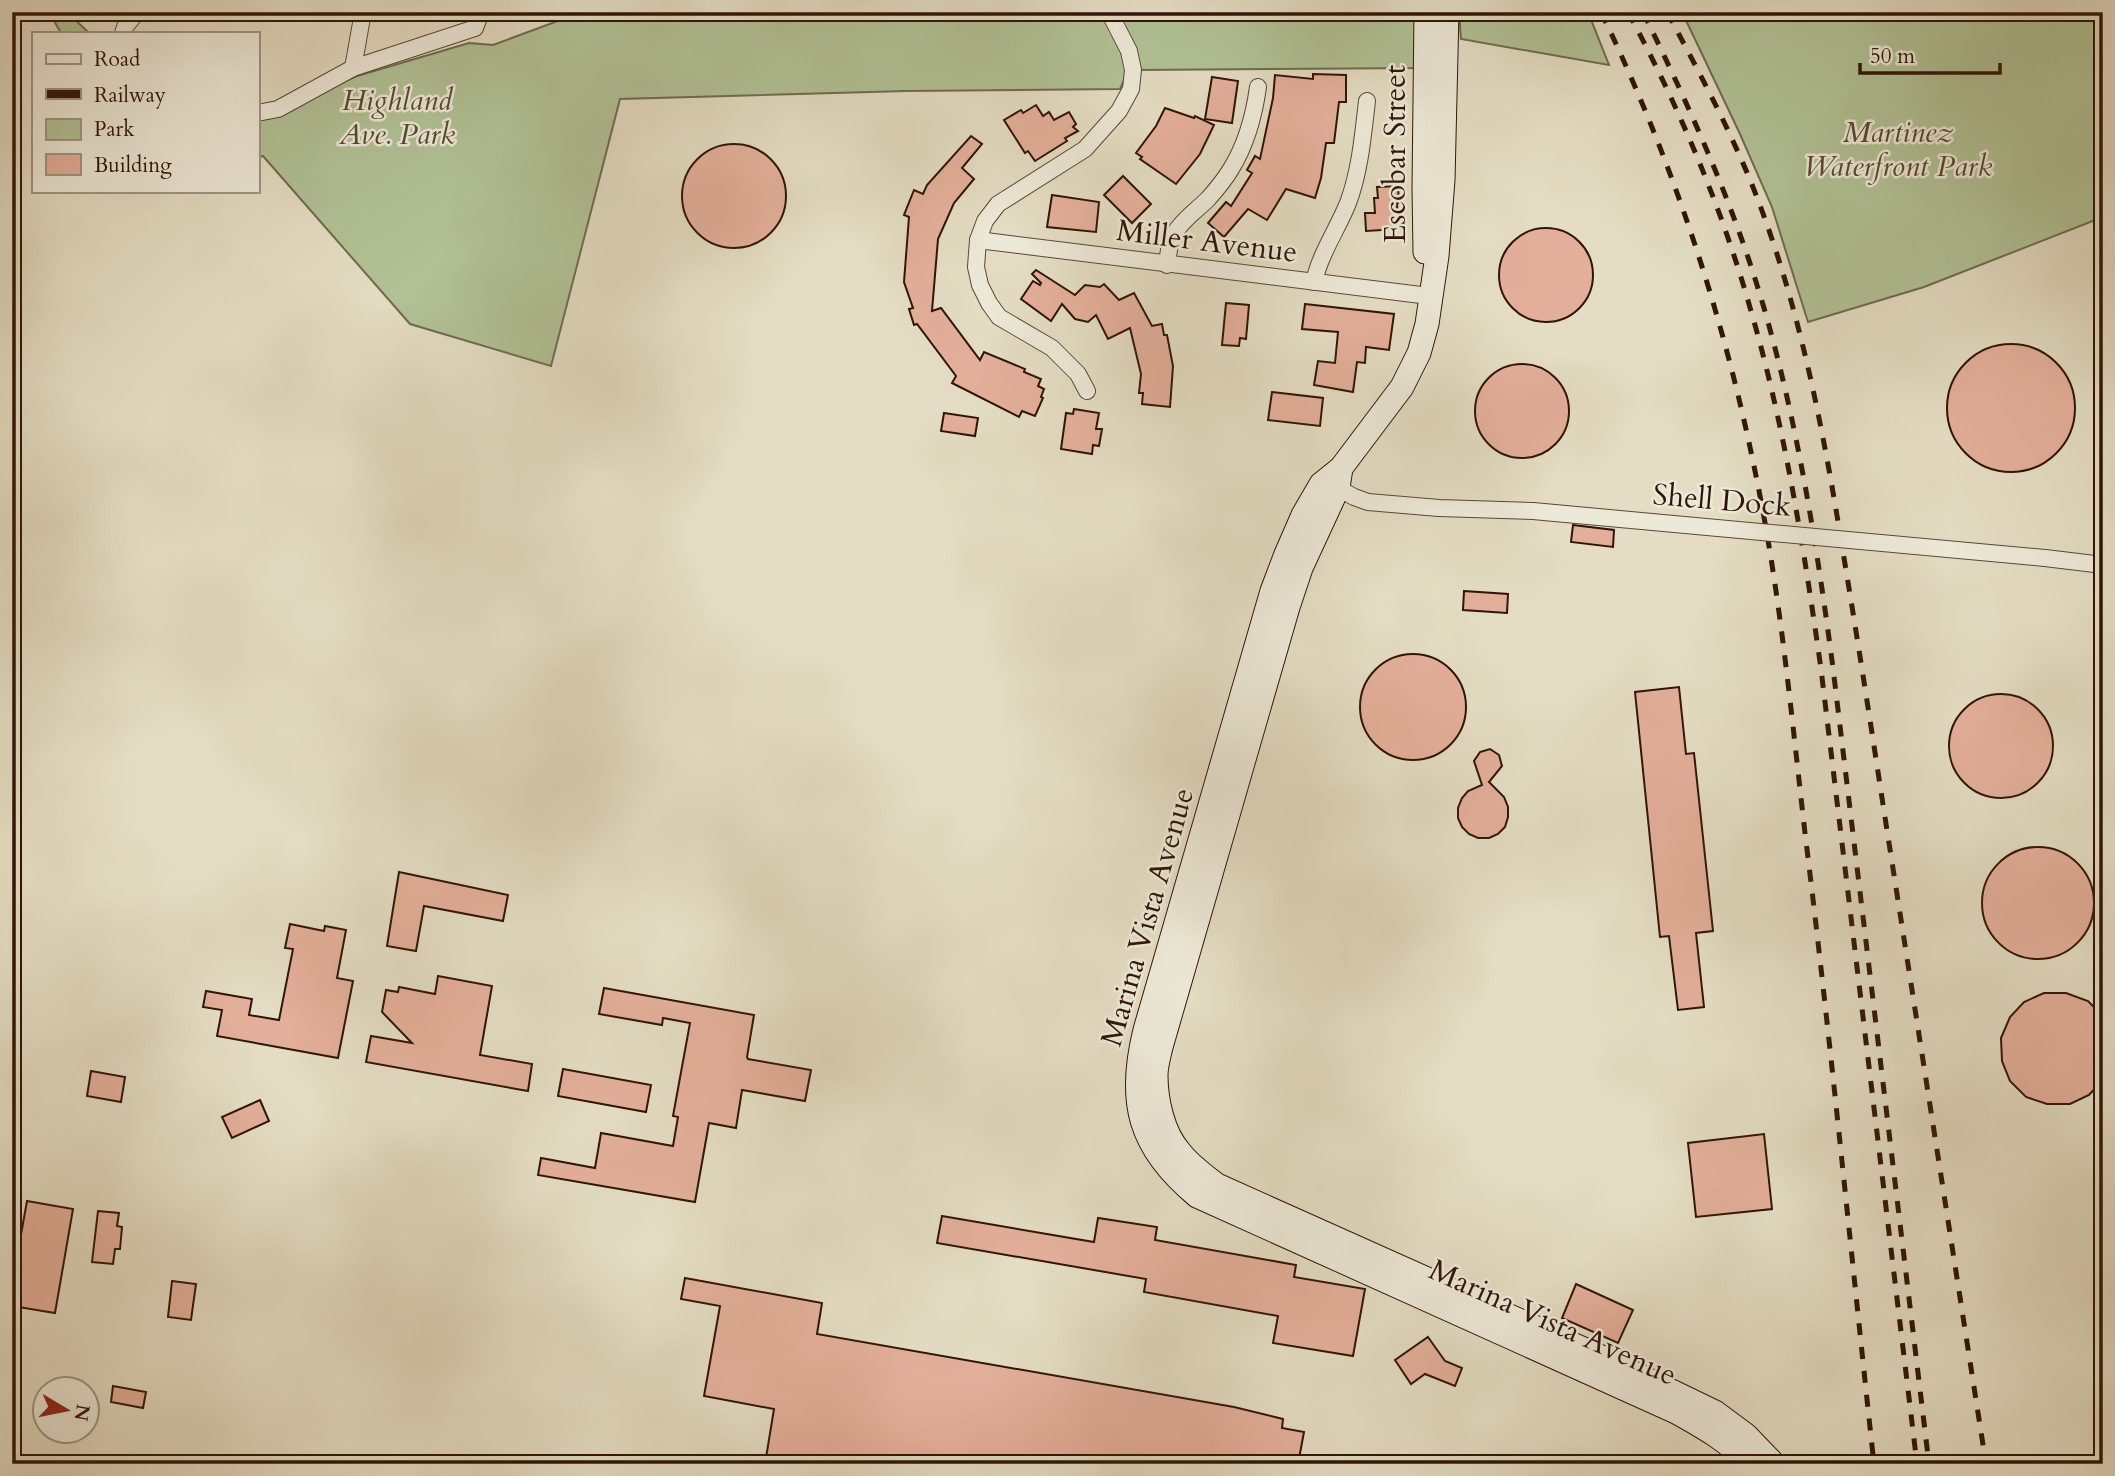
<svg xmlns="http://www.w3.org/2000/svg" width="2115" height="1476" font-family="Cardo,serif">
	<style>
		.green { fill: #b1c296; stroke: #706b50; stroke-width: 2 }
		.building { fill: #e4af9a; stroke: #301409; stroke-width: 2 }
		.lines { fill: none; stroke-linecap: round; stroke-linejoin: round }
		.minor-casing { stroke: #5d4638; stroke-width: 18 }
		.secondary-casing { stroke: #301409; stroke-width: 25 }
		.minor { stroke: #ede9d8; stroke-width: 16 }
		.secondary { stroke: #ede9d8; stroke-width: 23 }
		.rail { stroke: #301409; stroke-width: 5; stroke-dasharray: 12 12; stroke-linecap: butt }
		.minor-bridge-casing { stroke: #5d4638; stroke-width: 18; stroke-linecap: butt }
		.minor-bridge { stroke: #ede9d8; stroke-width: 16 }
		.labels { text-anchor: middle; stroke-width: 5; stroke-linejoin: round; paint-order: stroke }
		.park-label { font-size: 30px; font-style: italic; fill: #574833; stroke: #ede9d8 }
		.street-label { font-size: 30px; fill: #301409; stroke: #ede9d8 }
	</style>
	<rect width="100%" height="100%" fill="#e4ddc3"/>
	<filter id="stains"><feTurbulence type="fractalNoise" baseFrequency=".00286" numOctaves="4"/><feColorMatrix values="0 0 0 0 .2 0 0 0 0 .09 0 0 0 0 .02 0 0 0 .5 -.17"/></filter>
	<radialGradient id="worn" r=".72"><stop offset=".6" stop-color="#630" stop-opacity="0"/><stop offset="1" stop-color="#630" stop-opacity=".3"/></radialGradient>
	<g class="green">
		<path d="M 49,12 L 67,12 L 89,33 L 61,33 Z"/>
		<path d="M 582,12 L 1106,12 L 1128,71 L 1120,89 L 906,91 L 620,99 L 551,366 L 410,324 L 263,156 L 257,158 L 257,118 L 357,76 L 469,43 L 493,45 Z"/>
		<path d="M 1118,12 L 1426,12 L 1427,68 L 1139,70 Z"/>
		<path d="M 1459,12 L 1588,12 L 1609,65 L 1461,39 Z"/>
		<path d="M 1682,12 L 2103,12 L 2103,217 L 1924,287 L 1808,322 L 1772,207 L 1740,134 Z"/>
	</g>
	<g class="building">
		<path d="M 1313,74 L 1346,75 L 1346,102 L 1339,102 L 1334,143 L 1326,143 L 1321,178 L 1315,198 L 1286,189 L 1267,220 L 1248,209 L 1224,237 L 1208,223 L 1226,202 L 1231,206 L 1252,173 L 1247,170 L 1255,156 L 1260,159 L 1273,98 L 1275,75 L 1313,79 Z"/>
		<path d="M 1212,77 L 1238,81 L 1232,123 L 1205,119 Z"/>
		<path d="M 1036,105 L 1043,116 L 1049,112 L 1054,120 L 1069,112 L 1076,124 L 1073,127 L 1078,131 L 1065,138 L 1067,141 L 1035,161 L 1028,151 L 1025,153 L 1004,120 L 1021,110 L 1023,113 Z"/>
		<path d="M 1165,108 L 1194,118 L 1195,116 L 1214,125 L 1200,154 L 1176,184 L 1140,159 L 1142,157 L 1136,153 L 1156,126 Z"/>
		<path d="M 971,136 L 982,144 L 962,168 L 974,179 L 954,203 L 938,239 L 932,311 L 941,308 L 980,360 L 984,352 L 1025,369 L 1024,372 L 1041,379 L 1038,386 L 1044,389 L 1041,397 L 1043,398 L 1035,416 L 1022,411 L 1019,417 L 952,383 L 956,376 L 917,324 L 914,325 L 909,309 L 913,308 L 904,282 L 909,217 L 904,215 L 914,190 L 923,194 L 927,185 Z"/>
		<circle cx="734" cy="196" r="52"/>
		<path d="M 1123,176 L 1151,204 L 1132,223 L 1104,195 Z"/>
		<path d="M 1398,186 L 1399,203 L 1397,203 L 1398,229 L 1366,231 L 1365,213 L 1375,213 L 1374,198 L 1378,198 L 1377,187 Z"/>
		<path d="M 1052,195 L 1099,202 L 1096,232 L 1047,227 Z"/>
		<circle cx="1546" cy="275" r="47"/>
		<path d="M 1036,270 L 1075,295 L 1085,285 L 1100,287 L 1104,284 L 1119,300 L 1134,293 L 1152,326 L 1162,324 L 1164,335 L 1167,335 L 1173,366 L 1170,407 L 1142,404 L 1143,393 L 1139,393 L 1141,374 L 1130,328 L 1108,339 L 1096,315 L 1088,322 L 1075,319 L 1062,304 L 1051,321 L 1021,299 L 1033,281 L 1040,285 L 1041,283 L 1032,274 Z"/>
		<path d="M 1226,303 L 1249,305 L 1246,339 L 1240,338 L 1239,346 L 1222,345 Z"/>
		<path d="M 1305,304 L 1394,314 L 1389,350 L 1366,347 L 1365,363 L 1357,362 L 1353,392 L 1314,385 L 1318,361 L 1335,363 L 1338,332 L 1302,329 Z"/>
		<circle cx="2011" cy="408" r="64"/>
		<circle cx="1522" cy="411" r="47"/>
		<path d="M 1272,392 L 1323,398 L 1320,426 L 1268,420 Z"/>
		<path d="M 1074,409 L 1099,413 L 1096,429 L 1102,429 L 1099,446 L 1093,445 L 1092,454 L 1061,449 L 1066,413 L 1073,414 Z"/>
		<path d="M 944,413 L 978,418 L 975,436 L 941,431 Z"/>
		<path d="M 1573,525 L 1614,530 L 1613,547 L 1571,542 Z"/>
		<path d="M 1464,591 L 1508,594 L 1507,613 L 1463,610 Z"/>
		<circle cx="1413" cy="707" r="53"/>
		<path d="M 1679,687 L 1686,754 L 1694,753 L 1713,931 L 1696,933 L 1704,1007 L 1678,1010 L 1669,936 L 1660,937 L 1635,692 Z"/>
		<circle cx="2001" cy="746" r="52"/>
		<path d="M 1490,749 L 1499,755 L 1502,766 L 1489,782 L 1504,797 L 1508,807 L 1508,817 L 1505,827 L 1498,834 L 1489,838 L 1478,838 L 1469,834 L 1462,827 L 1458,818 L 1458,808 L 1462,798 L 1468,791 L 1482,785 L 1474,761 L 1480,752 Z"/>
		<circle cx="2038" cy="903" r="56"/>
		<path d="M 399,872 L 508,895 L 503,921 L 424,906 L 416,951 L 387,946 Z"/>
		<path d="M 290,924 L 324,931 L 325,926 L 346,930 L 337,978 L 353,981 L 338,1058 L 217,1036 L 222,1010 L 203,1007 L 206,991 L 252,999 L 249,1015 L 279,1020 L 293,949 L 285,948 Z"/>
		<path d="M 438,976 L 492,986 L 480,1055 L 532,1064 L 528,1091 L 366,1062 L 371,1036 L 412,1043 L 382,1012 L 386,990 L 398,992 L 399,987 L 435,994 Z"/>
		<path d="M 604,988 L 754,1015 L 747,1057 L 748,1059 L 811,1070 L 805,1101 L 742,1090 L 736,1128 L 709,1123 L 695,1202 L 538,1175 L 541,1158 L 595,1168 L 601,1133 L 673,1146 L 678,1117 L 673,1116 L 690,1023 L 663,1018 L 662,1025 L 599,1014 Z"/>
		<path d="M 2044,993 L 2066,993 L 2088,1001 L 2103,1016 L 2103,1080 L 2089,1095 L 2070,1104 L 2047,1104 L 2026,1097 L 2010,1081 L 2002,1061 L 2001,1038 L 2010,1017 L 2024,1002 Z"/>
		<path d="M 563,1069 L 651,1085 L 646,1112 L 558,1096 Z"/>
		<path d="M 91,1071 L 125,1077 L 121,1102 L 87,1096 Z"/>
		<path d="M 260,1100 L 269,1121 L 232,1138 L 222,1117 Z"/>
		<path d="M 1764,1134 L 1772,1209 L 1696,1217 L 1688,1143 Z"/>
		<path d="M 27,1201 L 73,1209 L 55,1313 L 12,1306 L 12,1285 Z"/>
		<path d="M 98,1211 L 119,1213 L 117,1226 L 122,1227 L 120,1249 L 115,1249 L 113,1264 L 92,1262 Z"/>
		<path d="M 942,1216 L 1094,1242 L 1098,1218 L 1157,1227 L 1155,1240 L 1296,1265 L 1294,1277 L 1365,1289 L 1353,1356 L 1273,1343 L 1278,1316 L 1144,1292 L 1146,1279 L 937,1243 Z"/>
		<path d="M 685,1278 L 822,1303 L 817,1334 L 1234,1407 L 1283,1419 L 1282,1428 L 1304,1432 L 1298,1464 L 765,1464 L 774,1409 L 704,1396 L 720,1306 L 681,1299 Z"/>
		<path d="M 172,1281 L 196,1284 L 191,1320 L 168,1317 Z"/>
		<path d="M 1576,1284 L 1633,1310 L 1618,1343 L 1562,1318 Z"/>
		<path d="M 1428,1337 L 1445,1361 L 1462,1368 L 1455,1386 L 1425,1374 L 1411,1384 L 1395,1360 Z"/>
		<path d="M 113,1386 L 146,1392 L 143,1408 L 111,1402 Z"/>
	</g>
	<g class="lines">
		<g class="minor-casing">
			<g id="minor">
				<path d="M 123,33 L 125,27 L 137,12"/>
				<path d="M 353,68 L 363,12"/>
				<path d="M 257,113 L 278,109 L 353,68 L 475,28 L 481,12"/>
				<path d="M 978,240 L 1429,296"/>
				<path d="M 1167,265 C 1168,255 1169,243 1174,234 C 1182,220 1197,210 1208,199 C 1216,190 1225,179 1231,169 C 1247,143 1254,116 1258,87"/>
				<path d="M 1314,282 C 1320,254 1337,230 1348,203 C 1360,171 1363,135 1367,101"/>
				<path d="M 1087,391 L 1078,374 L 1052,348 L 999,317 L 989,303 L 980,285 L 976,267 L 978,240 L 985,221 L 998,204 L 1085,149 L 1119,111 L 1131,89 L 1133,70 L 1129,51 L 1109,12"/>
				<path d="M 1338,488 L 1354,497 L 1368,502 L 1439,508 L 1533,511"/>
				<path d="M 2045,558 L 2103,565"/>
			</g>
		</g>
		<g class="secondary-casing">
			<g id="secondary">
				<path d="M 1447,12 L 1443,180 L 1437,256 L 1427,324 L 1419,353 L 1402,387 L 1341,468 L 1321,484 L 1303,515 L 1286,554 L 1272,591 L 1145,1030 C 1127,1102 1139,1148 1197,1196 L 1676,1412 C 1703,1427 1728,1441 1749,1464"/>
				<path d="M 1425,252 L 1424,188 L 1426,12"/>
				<path d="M 1341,468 L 1338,488 L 1301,568 L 1288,607 L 1161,1047 C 1159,1056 1156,1066 1156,1075 C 1156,1100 1163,1133 1180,1152 C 1190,1165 1204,1175 1217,1185 L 1599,1356 L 1715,1412 L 1746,1435 L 1774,1464"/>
			</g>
		</g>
		<use href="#minor" class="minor"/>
		<use href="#secondary" class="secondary"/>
		<g class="rail">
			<path d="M 1601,12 C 1671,157 1723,313 1755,471 C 1780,590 1791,712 1805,833 C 1831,1043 1851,1254 1874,1464"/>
			<path d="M 1628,12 C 1679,107 1722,208 1751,311 C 1785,428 1804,549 1821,669 L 1917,1464"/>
			<path d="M 1643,12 C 1690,108 1734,205 1764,308 C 1798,425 1817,547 1833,668 L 1929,1464"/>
			<path d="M 1667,12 C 1701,76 1736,140 1761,208 C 1803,321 1825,440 1844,558 C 1858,642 1871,726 1884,811 C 1918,1028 1952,1246 1986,1464"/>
		</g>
		<g class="minor-bridge-casing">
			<path id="minor-bridge" d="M 1533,511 L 2045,558"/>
		</g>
		<use href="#minor-bridge" class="minor-bridge"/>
	</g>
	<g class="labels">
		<g class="park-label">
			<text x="397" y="110">Highland<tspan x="397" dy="34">Ave. Park</tspan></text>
			<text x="1898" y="142">Martinez<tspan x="1898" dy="34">Waterfront Park</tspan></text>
		</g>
		<g class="street-label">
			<text transform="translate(1395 154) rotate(-90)" y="10">Escobar Street</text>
			<text transform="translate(1207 241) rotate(7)" y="10">Miller Avenue</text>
			<text transform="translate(1722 500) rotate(5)" y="10">Shell Dock</text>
			<text transform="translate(1147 917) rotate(-74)" y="10">Marina Vista Avenue</text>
			<text transform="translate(1553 1322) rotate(24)" y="10">Marina Vista Avenue</text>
		</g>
	</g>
	<rect width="2115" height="1476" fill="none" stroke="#e4ddc3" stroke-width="42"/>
	<rect x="14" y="14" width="2087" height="1448" fill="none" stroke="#301409" stroke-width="3.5"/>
	<rect x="21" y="21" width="2073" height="1434" fill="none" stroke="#301409" stroke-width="2"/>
	<rect x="32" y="32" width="228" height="161" fill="#ede9d8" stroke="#a19485" stroke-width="2"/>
	<rect x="46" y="54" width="35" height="10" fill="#ede9d8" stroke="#a19485" stroke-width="2"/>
	<text x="94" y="66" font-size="21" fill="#301409">Road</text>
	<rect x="46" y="89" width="35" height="10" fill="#301409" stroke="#a19485" stroke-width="2"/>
	<text x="94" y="102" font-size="21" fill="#301409">Railway</text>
	<rect x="46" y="119" width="35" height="21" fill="#b1c296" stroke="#a19485" stroke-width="2"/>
	<text x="94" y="136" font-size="21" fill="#301409">Park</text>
	<rect x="46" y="154" width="35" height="21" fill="#e4af9a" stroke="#a19485" stroke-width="2"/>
	<text x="94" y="172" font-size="21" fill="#301409">Building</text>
	<g transform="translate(66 1410) rotate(100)"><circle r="33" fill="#ede9d8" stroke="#a19485" stroke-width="2"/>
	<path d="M0-5L12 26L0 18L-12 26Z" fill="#8f2418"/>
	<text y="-10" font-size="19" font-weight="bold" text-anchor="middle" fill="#301409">N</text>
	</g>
	<path d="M1860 63v10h140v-10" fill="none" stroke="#301409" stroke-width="3.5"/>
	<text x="1870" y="63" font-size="21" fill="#301409" stroke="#ede9d8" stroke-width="5" paint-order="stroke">50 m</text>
	<rect width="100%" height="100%" filter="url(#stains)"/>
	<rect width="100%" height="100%" fill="url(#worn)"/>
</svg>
